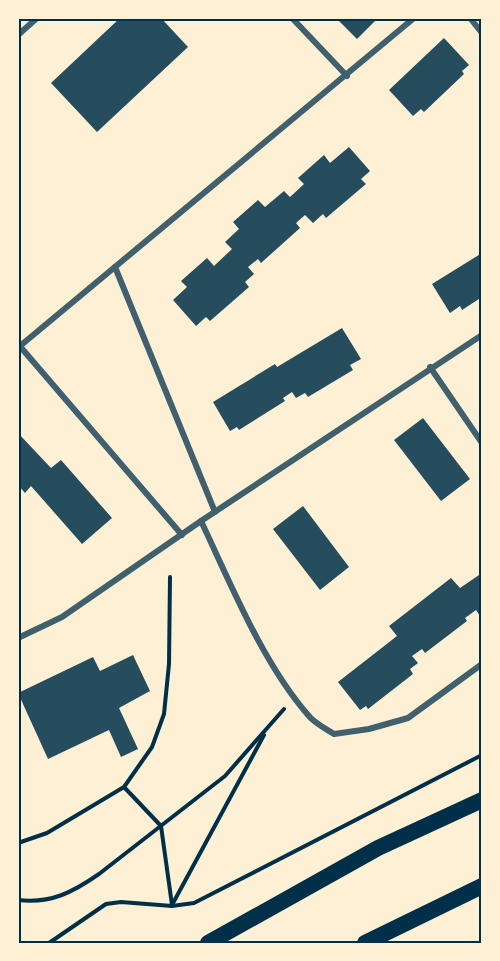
<svg xmlns="http://www.w3.org/2000/svg" width="500" height="961" font-family="'Fira Sans',sans-serif">
	<style>
		.building { fill: #264d5e }
		.lines { fill: none; stroke-linecap: round; stroke-linejoin: round }
		.path { stroke: #003049; stroke-width: 4 }
		.minor { stroke: #3f606c; stroke-width: 6 }
		.trunk { stroke: #003049; stroke-width: 16 }
		.neatline { fill: none; stroke: #003049; stroke-width: 2 }
	</style>
	<rect width="100%" height="100%" fill="#fdf0d5"/>
	<g class="building">
		<path d="M 120,18 L 161,18 L 188,47 L 97,132 L 51,83 Z"/>
		<path d="M 336,18 L 378,18 L 357,39 Z"/>
		<path d="M 444,38 L 469,65 L 462,71 L 464,74 L 424,112 L 421,109 L 413,116 L 389,90 Z"/>
		<path d="M 349,147 L 370,171 L 361,179 L 366,184 L 326,218 L 323,214 L 313,223 L 305,215 L 296,223 L 300,228 L 261,263 L 258,259 L 248,267 L 254,274 L 245,282 L 249,287 L 210,321 L 206,317 L 196,326 L 173,300 L 187,287 L 181,281 L 207,258 L 214,266 L 232,249 L 225,242 L 239,229 L 233,222 L 258,200 L 265,207 L 284,191 L 290,197 L 304,184 L 298,178 L 324,155 L 330,163 Z"/>
		<path d="M 482,253 L 482,297 L 462,310 L 460,306 L 450,313 L 432,284 Z"/>
		<path d="M 342,328 L 361,359 L 350,365 L 353,370 L 308,397 L 305,393 L 296,398 L 292,392 L 283,398 L 285,401 L 239,430 L 237,427 L 230,431 L 213,402 L 275,364 L 277,367 Z"/>
		<path d="M 423,418 L 470,479 L 441,501 L 394,440 Z"/>
		<path d="M 18,433 L 51,468 L 61,460 L 112,518 L 82,544 L 31,486 L 25,493 L 18,485 Z"/>
		<path d="M 303,506 L 349,567 L 320,590 L 273,529 Z"/>
		<path d="M 482,573 L 482,619 L 476,610 L 465,618 L 467,621 L 425,653 L 422,649 L 412,656 L 418,663 L 410,669 L 413,674 L 368,709 L 366,706 L 360,710 L 338,682 L 397,636 L 389,626 L 451,578 L 460,588 Z"/>
		<path d="M 133,655 L 150,691 L 119,708 L 138,749 L 121,757 L 109,730 L 48,759 L 18,693 L 93,657 L 100,671 Z"/>
	</g>
	<g class="lines">
		<g class="path">
			<path d="M 124,787 L 161,826 L 172,905"/>
			<path d="M 18,843 L 47,833 L 124,787 L 152,747 L 164,714 L 169,664 L 170,577"/>
			<path d="M 18,900 C 51,904 73,892 99,874 L 225,776 L 284,709"/>
			<path d="M 172,905 L 264,735"/>
			<path d="M 49,943 L 106,904 L 121,902 L 172,906 L 194,903 L 482,755"/>
		</g>
		<g class="minor">
			<path d="M 292,18 L 347,76"/>
			<path d="M 470,18 L 482,33"/>
			<path d="M 18,35 L 37,18"/>
			<path d="M 115,267 L 215,512"/>
			<path d="M 18,344 L 182,535"/>
			<path d="M 20,346 L 414,18"/>
			<path d="M 430,367 L 482,443"/>
			<path d="M 201,521 C 231,584 262,662 308,715 C 314,723 325,728 334,734 L 369,729 L 408,718 L 482,664"/>
			<path d="M 18,638 L 62,617 L 201,521 L 482,335"/>
		</g>
		<g class="trunk">
			<path d="M 208,943 L 378,848 L 482,800"/>
			<path d="M 365,943 L 482,886"/>
		</g>
	</g>
	<rect width="500" height="961" fill="none" stroke="#fdf0d5" stroke-width="39"/>
	<rect x="20" y="20" width="460" height="922" class="neatline"/>
</svg>
